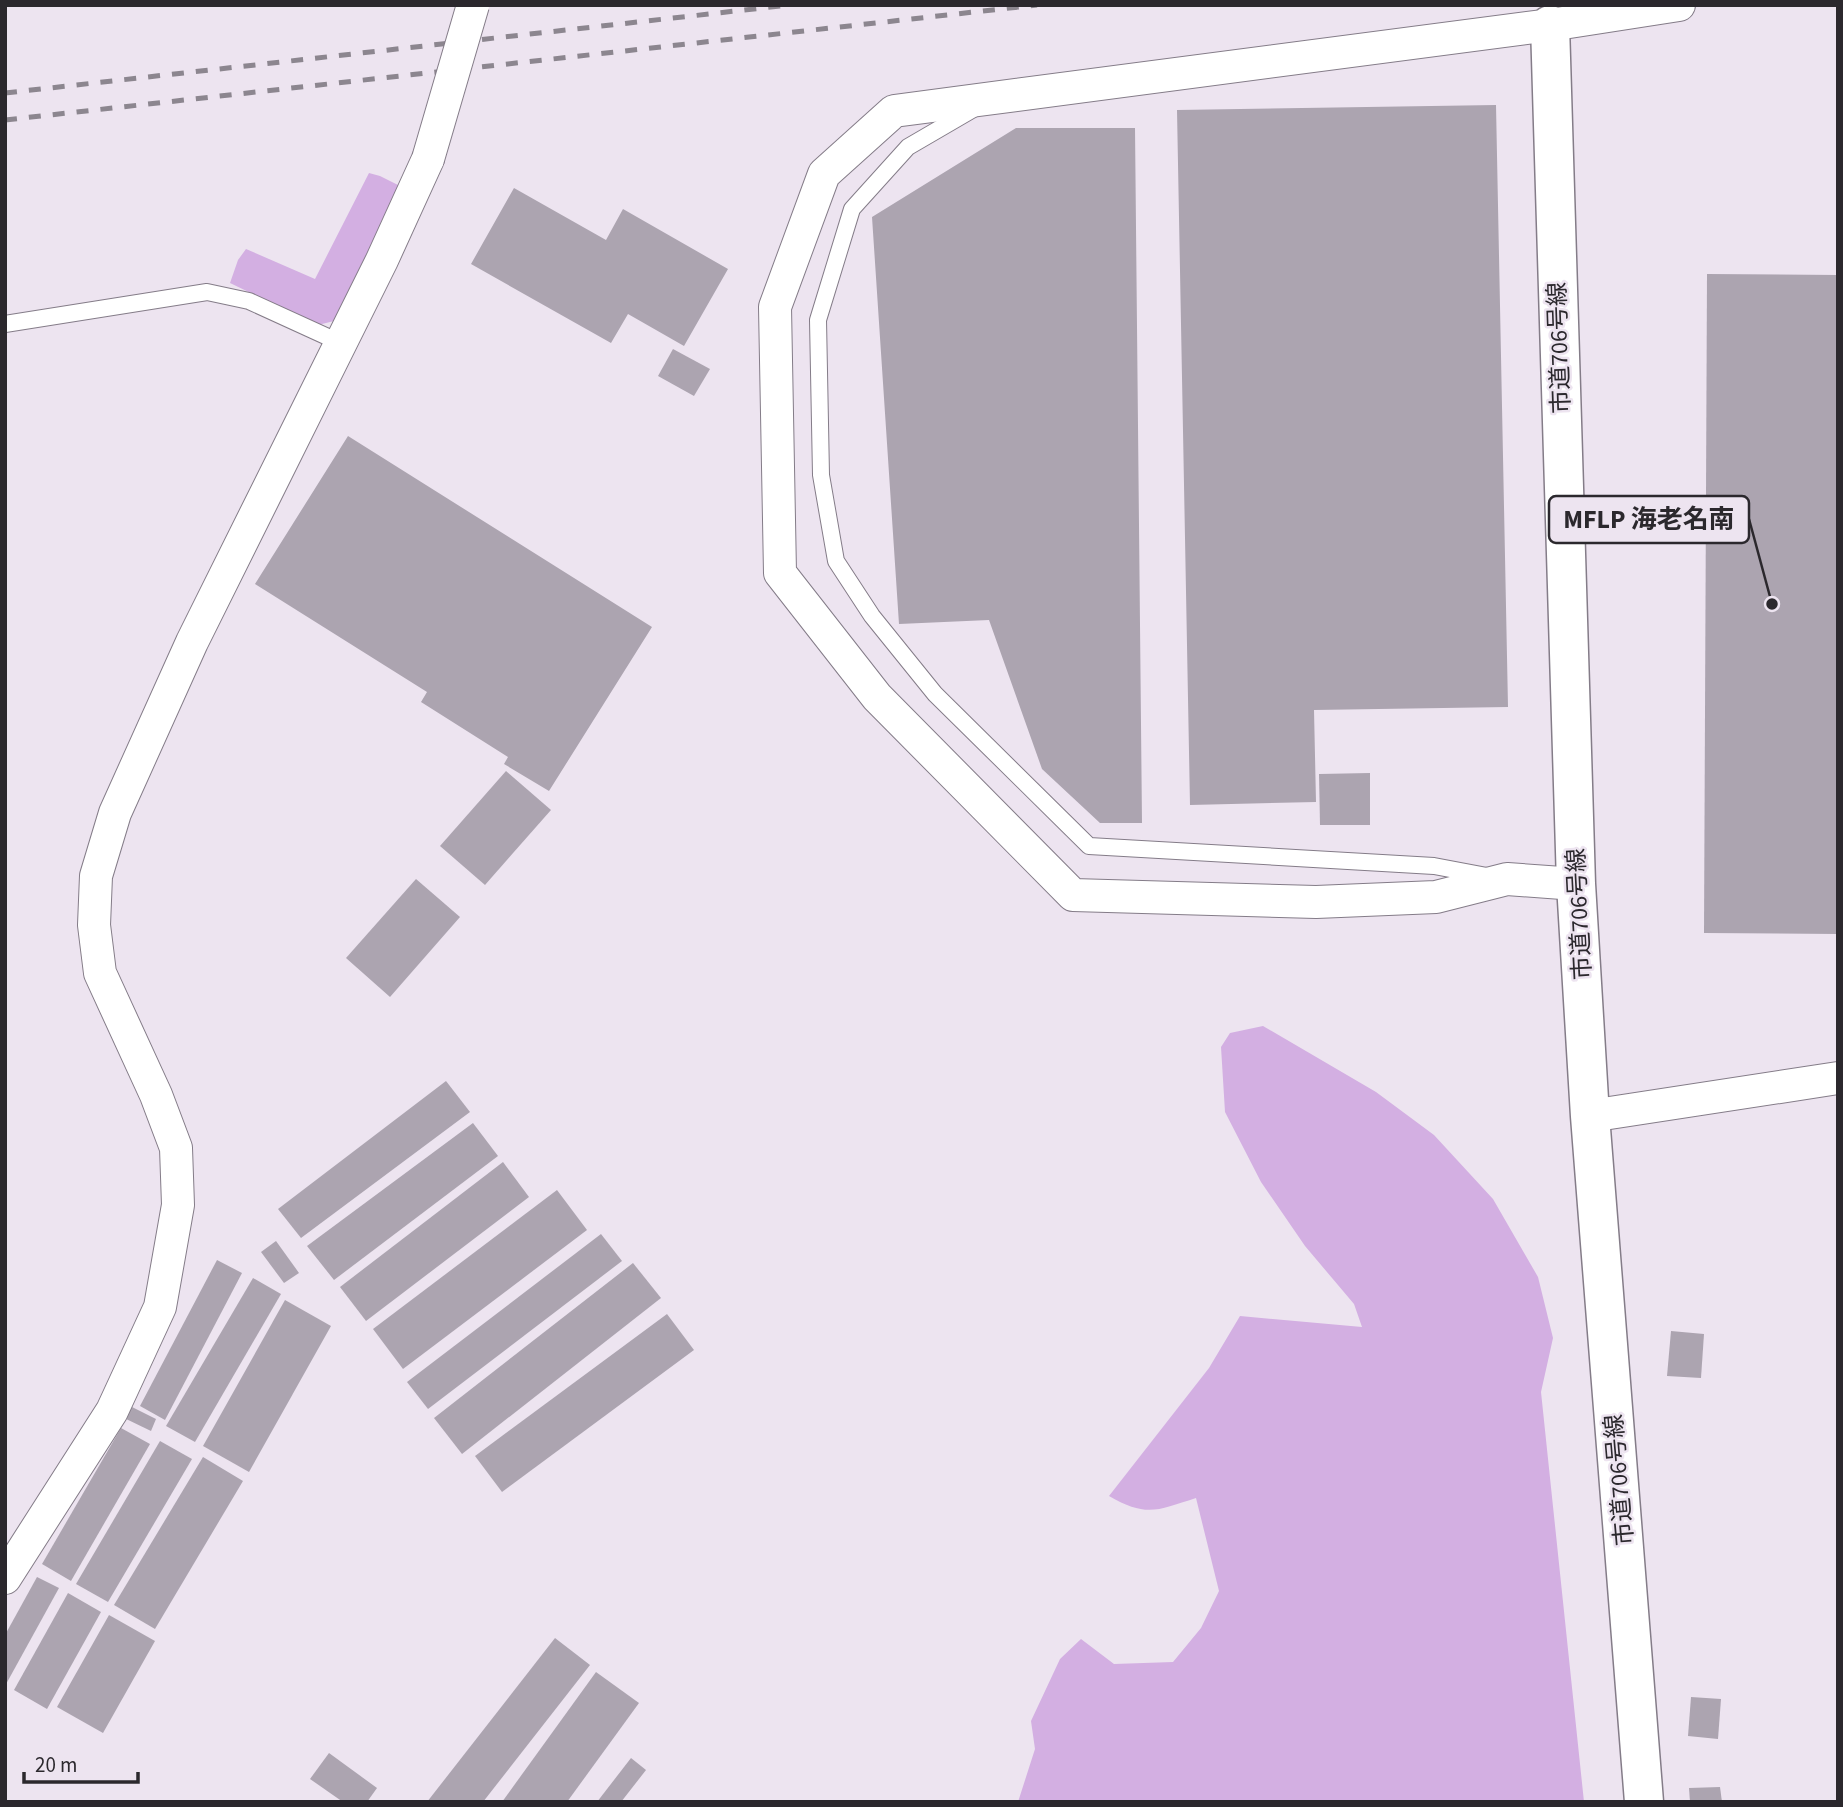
<svg xmlns="http://www.w3.org/2000/svg" width="1843" height="1807" font-family="'Source Sans 3','Noto Sans JP',sans-serif">
	<style>
		.green { fill: #d3afe2 }
		.building { fill: #aca4b0 }
		.lines { fill: none; stroke-linecap: round; stroke-linejoin: round }
		.lane-casing { stroke: #847c88; stroke-width: 18 }
		.street-casing { stroke: #847c88; stroke-width: 34 }
		.secondary-casing { stroke: #847c88; stroke-width: 41 }
		.lane { stroke: #fff; stroke-width: 16 }
		.street { stroke: #fff; stroke-width: 32 }
		.secondary { stroke: #fff; stroke-width: 38 }
		.rail { stroke: #8c868f; stroke-width: 5; stroke-dasharray: 12 12; stroke-linecap: butt }
		.street-bridge-casing { stroke: #847c88; stroke-width: 34; stroke-linecap: butt }
		.street-bridge { stroke: #fff; stroke-width: 32 }
		.labels { text-anchor: middle; stroke-width: 5; stroke-linejoin: round; paint-order: stroke }
		.street-label { font-size: 24px; fill: #2b282d; stroke: #ede4f0 }
		.leader { fill: none; stroke: #2b282d; stroke-width: 2.5 }
		.callout-dot { fill: #2b282d; stroke: #ede4f0; stroke-width: 2.5 }
		.callout { fill: #ede4f0; stroke: #2b282d; stroke-width: 2.5 }
		.callout-label { font-size: 26px; text-anchor: middle; font-weight: bold; fill: #2b282d }
	</style>
	<rect width="100%" height="100%" fill="#ede4f0"/>
	<g class="green">
		<path d="M 369,173 L 380,176 L 404,188 L 338,320 L 318,325 L 230,283 L 238,260 L 246,249 L 315,279 Z"/>
		<path d="M 1263,1026 L 1376,1092 L 1434,1135 L 1493,1199 L 1538,1277 L 1553,1338 L 1541,1392 L 1584,1802 L 1018,1802 L 1035,1749 L 1031,1721 L 1060,1659 L 1081,1639 L 1114,1664 L 1173,1662 L 1201,1628 L 1219,1591 L 1196,1498 C 1158,1510 1147,1518 1109,1496 L 1209,1368 L 1240,1316 L 1362,1327 L 1354,1304 L 1305,1246 L 1261,1182 L 1225,1112 L 1221,1047 L 1230,1033 Z"/>
	</g>
	<g class="building">
		<path d="M 1496,105 L 1508,707 L 1314,710 L 1316,802 L 1190,805 L 1177,110 Z"/>
		<path d="M 1016,128 L 1135,128 L 1142,823 L 1100,823 L 1042,769 L 989,620 L 899,624 L 872,217 Z"/>
		<path d="M 514,188 L 606,240 L 623,209 L 728,269 L 684,346 L 628,314 L 611,343 L 471,264 Z"/>
		<path d="M 1707,274 L 1838,275 L 1838,934 L 1704,933 Z"/>
		<path d="M 673,349 L 710,369 L 694,396 L 658,376 Z"/>
		<path d="M 348,436 L 652,627 L 549,791 L 504,764 L 508,757 L 421,702 L 427,692 L 255,584 Z"/>
		<path d="M 506,771 L 551,810 L 485,885 L 440,846 Z"/>
		<path d="M 1370,773 L 1370,825 L 1320,825 L 1319,774 Z"/>
		<path d="M 416,879 L 460,917 L 390,997 L 346,958 Z"/>
		<path d="M 446,1081 L 470,1112 L 301,1238 L 278,1209 Z"/>
		<path d="M 473,1123 L 498,1156 L 334,1280 L 307,1246 Z"/>
		<path d="M 503,1162 L 529,1197 L 366,1321 L 340,1287 Z"/>
		<path d="M 557,1190 L 587,1230 L 403,1369 L 373,1329 Z"/>
		<path d="M 601,1234 L 622,1261 L 428,1409 L 407,1382 Z"/>
		<path d="M 276,1241 L 299,1273 L 284,1283 L 261,1252 Z"/>
		<path d="M 217,1260 L 242,1273 L 165,1420 L 140,1406 Z"/>
		<path d="M 633,1263 L 661,1298 L 462,1454 L 434,1418 Z"/>
		<path d="M 253,1278 L 281,1294 L 195,1442 L 166,1426 Z"/>
		<path d="M 285,1300 L 331,1326 L 249,1472 L 203,1446 Z"/>
		<path d="M 667,1314 L 694,1350 L 502,1492 L 475,1456 Z"/>
		<path d="M 1671,1331 L 1704,1334 L 1701,1378 L 1667,1376 Z"/>
		<path d="M 128,1405 L 156,1419 L 151,1431 L 122,1417 Z"/>
		<path d="M 121,1428 L 150,1444 L 71,1581 L 42,1564 Z"/>
		<path d="M 160,1441 L 192,1459 L 108,1602 L 76,1584 Z"/>
		<path d="M 203,1457 L 243,1481 L 155,1629 L 114,1605 Z"/>
		<path d="M 37,1577 L 59,1588 L 5,1686 L 5,1635 Z"/>
		<path d="M 68,1593 L 101,1612 L 47,1709 L 14,1690 Z"/>
		<path d="M 109,1615 L 155,1641 L 103,1733 L 57,1707 Z"/>
		<path d="M 555,1638 L 590,1665 L 483,1802 L 427,1802 Z"/>
		<path d="M 596,1672 L 639,1703 L 567,1802 L 502,1802 Z"/>
		<path d="M 1691,1697 L 1721,1699 L 1718,1739 L 1688,1736 Z"/>
		<path d="M 329,1753 L 377,1788 L 367,1802 L 343,1802 L 310,1779 Z"/>
		<path d="M 631,1758 L 646,1770 L 621,1802 L 597,1802 Z"/>
		<path d="M 1720,1787 L 1722,1802 L 1690,1802 L 1689,1788 Z"/>
	</g>
	<g class="lines">
		<g class="lane-casing">
			<g id="lane">
				<path d="M 975,108 L 908,147 L 852,209 L 818,320 L 821,475 L 836,561 L 872,616 L 935,694 L 1089,846 L 1434,866 L 1487,876"/>
				<path d="M 5,324 L 207,292 L 249,301 L 341,343"/>
			</g>
		</g>
		<g class="street-casing">
			<g id="street">
				<path d="M 1576,884 L 1507,879 L 1436,897 L 1316,902 L 1073,895 L 877,697 L 780,573 L 775,307 L 824,174 L 894,111 L 1550,25 L 1679,5"/>
				<path d="M 1590,1116 L 1838,1078"/>
				<path d="M 5,1578 L 112,1411 L 160,1307 L 178,1205 L 176,1148 L 156,1095 L 100,973 L 94,925 L 96,876 L 115,813 L 192,642 L 382,260 L 428,159"/>
			</g>
		</g>
		<g class="secondary-casing">
			<path id="secondary" d="M 1550,25 L 1576,884 L 1590,1116 L 1644,1802"/>
		</g>
		<use href="#lane" class="lane"/>
		<use href="#street" class="street"/>
		<use href="#secondary" class="secondary"/>
		<g class="rail">
			<path d="M 5,93 L 789,5"/>
			<path d="M 5,120 L 1037,5"/>
		</g>
		<g class="street-bridge-casing">
			<path id="street-bridge" d="M 428,159 L 473,5"/>
		</g>
		<use href="#street-bridge" class="street-bridge"/>
	</g>
	<g class="labels">
		<g class="street-label">
			<text transform="translate(1559 348) rotate(-92)" y="8">市道706号線</text>
			<text transform="translate(1579 914) rotate(-93)" y="8">市道706号線</text>
			<text transform="translate(1619 1480) rotate(-95)" y="8">市道706号線</text>
		</g>
	</g>
	<path class="leader" d="M1772 604L1749 519"/>
	<circle class="callout-dot" cx="1772" cy="604" r="7"/>
	<rect class="callout" x="1549" y="496" width="200" height="47" rx="7"/>
	<g class="callout-label">
		<text x="1649" y="528">MFLP 海老名南</text>
	</g>
	<rect width="1843" height="1807" fill="none" stroke="#2b282d" stroke-width="14"/>
	<path d="M24 1772v10h114v-10" fill="none" stroke="#2b282d" stroke-width="3.5"/>
	<text x="35" y="1772" font-size="21" fill="#2b282d" stroke="#ede4f0" stroke-width="5" paint-order="stroke">20 m</text>
</svg>
